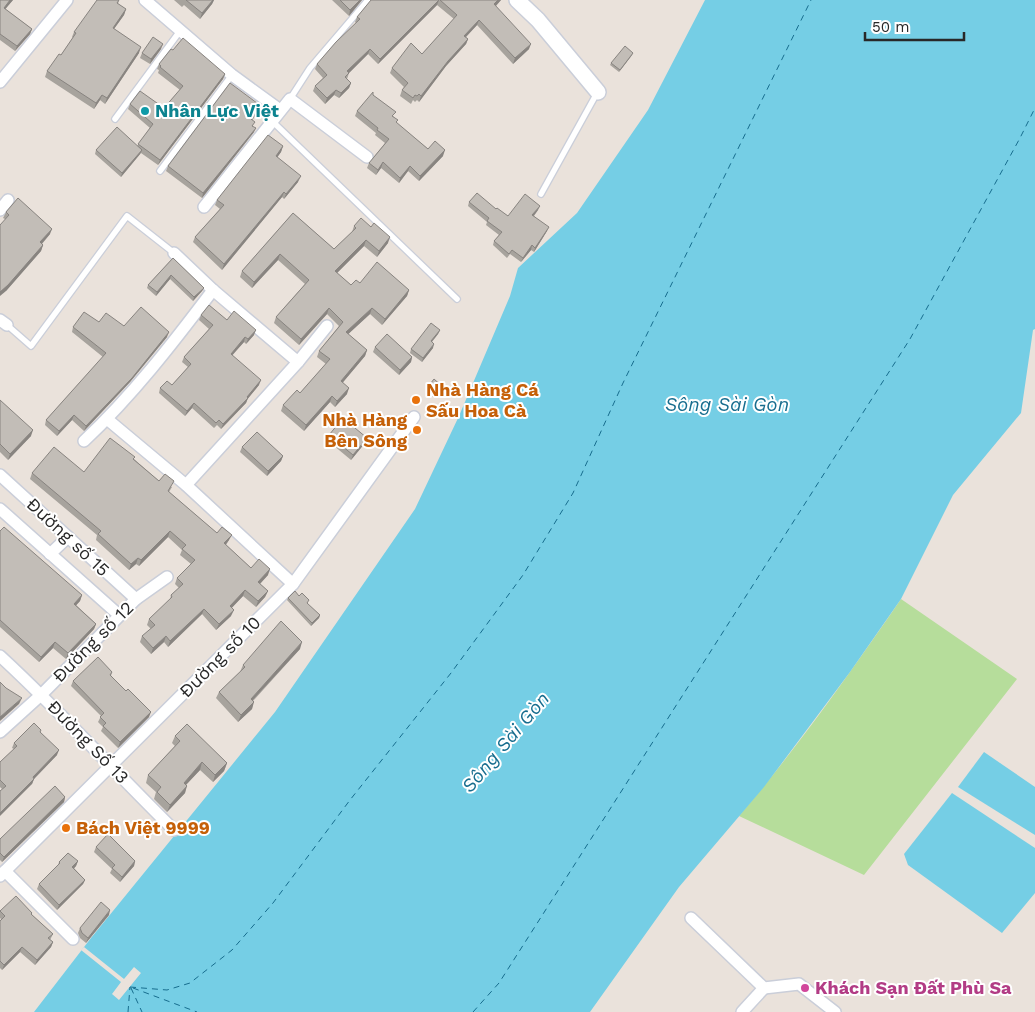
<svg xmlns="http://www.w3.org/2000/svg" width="1035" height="1012" font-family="'Work Sans',sans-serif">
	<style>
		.green { fill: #b6dd9b }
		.water { fill: #75cee5 }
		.pier { fill: #eae2db }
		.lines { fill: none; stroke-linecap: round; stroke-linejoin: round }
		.ferry { stroke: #176d8e; stroke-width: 1; stroke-dasharray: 6 5; stroke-linecap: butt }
		.lane-casing { stroke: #caced9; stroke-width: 8 }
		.street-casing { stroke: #caced9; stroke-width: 14 }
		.secondary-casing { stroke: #caced9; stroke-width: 18 }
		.lane { stroke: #fff; stroke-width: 5.5 }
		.street { stroke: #fff; stroke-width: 11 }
		.secondary { stroke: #fff; stroke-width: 15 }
		.wall { fill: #a7a39d }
		.shaded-wall { fill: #888480 }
		.building { fill: #c2bdb7; stroke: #888480 }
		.culture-dot { fill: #0f9aa8; stroke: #fff; stroke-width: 2 }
		.food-dot { fill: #e8710a; stroke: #fff; stroke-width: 2 }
		.hotel-dot { fill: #d1479c; stroke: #fff; stroke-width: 2 }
		.labels { text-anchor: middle; stroke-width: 4; stroke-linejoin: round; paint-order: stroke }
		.culture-label { font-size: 18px; font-weight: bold; fill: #0d838f; stroke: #fff; text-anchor: start }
		.food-label { font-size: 18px; font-weight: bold; fill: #c56008; stroke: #fff; text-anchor: start }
		.street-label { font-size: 18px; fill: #282828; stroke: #fff }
		.hotel-label { font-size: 18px; font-weight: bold; fill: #b23c85; stroke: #fff; text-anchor: start }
		.water-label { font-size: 19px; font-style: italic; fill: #176d8e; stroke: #fff }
	</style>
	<rect width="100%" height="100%" fill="#eae2db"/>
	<path class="green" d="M 901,599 L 1017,679 L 864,875 L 739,816 C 798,747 850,673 901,599 Z"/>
	<g class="water">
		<path d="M 705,0 L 1035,0 L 1035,329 L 1033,330 L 1021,413 L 953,495 L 901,599 L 850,672 L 764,787 L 679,887 L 590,1012 L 34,1012 L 91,938 L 275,712 L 415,509 L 459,416 L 510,296 L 518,268 L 577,213 L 648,110 Z"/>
		<path d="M 984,752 L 1035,787 L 1035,835 L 958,787 Z"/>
		<path d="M 952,793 L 1035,848 L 1035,893 L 1002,933 L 908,865 L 904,854 Z"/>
	</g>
	<path class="pier" d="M 84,947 L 124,979 L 134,967 L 141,973 L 119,1000 L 112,994 L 121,982 L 81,950 Z"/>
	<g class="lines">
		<g class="ferry">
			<path d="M 130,987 L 167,990 L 190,983 L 232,950 L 273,903 L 350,800 L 451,673 L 523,575 L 573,493 L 623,383 L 811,0"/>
			<path d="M 131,988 L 142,1012"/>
			<path d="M 133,988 L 197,1012"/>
			<path d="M 128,1012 L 130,987"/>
			<path d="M 473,1012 L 499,983 L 910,339 L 1020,138 L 1035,108"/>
		</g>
		<g class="lane-casing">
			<g id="lane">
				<path d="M 290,99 L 310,68 L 368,0"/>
				<path d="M 115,119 L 180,31"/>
				<path d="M 272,121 L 457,299"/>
				<path d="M 160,171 L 232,75"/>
				<path d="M 541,194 L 597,93"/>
				<path d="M 7,325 L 31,346 L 127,216 L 174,253"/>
			</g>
		</g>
		<g class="street-casing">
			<g id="street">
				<path d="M 145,0 L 232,75 L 280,110"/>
				<path d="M 0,82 L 67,0"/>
				<path d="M 204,207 L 290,99 L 367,157"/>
				<path d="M 0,210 L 8,200"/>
				<path d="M 174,253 L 213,290 L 298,362"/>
				<path d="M 0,320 L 7,325"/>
				<path d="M 107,419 L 186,485 L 293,584"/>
				<path d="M 84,441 C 132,396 173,343 213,290"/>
				<path d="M 0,475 L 136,599"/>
				<path d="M 186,485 L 298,362 L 327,326"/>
				<path d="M 0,509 L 119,615"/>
				<path d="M 50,554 L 68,537"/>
				<path d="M 0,656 C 60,711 115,772 174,830"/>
				<path d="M 0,732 L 42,694 L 136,599 L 167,577"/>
				<path d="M 5,871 L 73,939"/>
				<path d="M 0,876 L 293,584 L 414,417"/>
				<path d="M 691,918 L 764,988 L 799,984 L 835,1012"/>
				<path d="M 742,1012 L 764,988"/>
			</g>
		</g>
		<g class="secondary-casing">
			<path id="secondary" d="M 517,0 L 538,20 L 598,92"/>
		</g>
		<use href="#lane" class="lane"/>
		<use href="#street" class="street"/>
		<use href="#secondary" class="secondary"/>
	</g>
	<g class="wall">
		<path d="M 0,0 L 13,0 L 5,9 L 32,29 L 30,34 L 15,51 L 0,40 Z"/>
		<path d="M 119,0 L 118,4 L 126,9 L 124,15 L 114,29 L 139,53 L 105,104 L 100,100 L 94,109 L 45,77 L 47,71 L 61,55 L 73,38 L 72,37 L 74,32 Z"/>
		<path d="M 174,0 L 214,0 L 212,4 L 200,19 L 184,5 L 182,7 Z"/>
		<path d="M 332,0 L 362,0 L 349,16 Z"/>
		<path d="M 371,0 L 501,0 L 496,6 L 529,49 L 513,64 L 477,25 L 466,37 L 468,39 L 466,44 L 446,66 L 419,102 L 417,100 L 415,102 L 413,100 L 411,104 L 400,96 L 402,90 L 404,87 L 390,73 L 392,68 L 422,54 L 454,19 L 437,5 L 378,64 L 368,54 L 349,73 L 347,79 L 351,83 L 349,88 L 339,98 L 334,95 L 325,104 L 313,91 L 315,86 L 323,78 L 315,69 L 317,64 L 356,23 L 355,22 L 357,17 Z"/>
		<path d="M 161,49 L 150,64 L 140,58 L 142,53 Z"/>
		<path d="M 173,50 L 225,74 L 223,79 L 158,165 L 141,153 L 121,177 L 95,154 L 96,150 L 137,146 L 150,128 L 128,109 L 130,104 L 164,108 L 180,90 L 158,73 L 159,70 L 157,69 L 159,64 Z"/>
		<path d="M 632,55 L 619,72 L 610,65 L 611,63 Z"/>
		<path d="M 373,95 L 394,117 L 396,123 L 428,149 L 443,156 L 419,181 L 408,171 L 399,183 L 381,168 L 376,175 L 367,168 L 369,163 L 385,143 L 375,135 L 376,133 L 355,116 L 357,111 Z"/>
		<path d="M 260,110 L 252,120 L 254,132 L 202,198 L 166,171 L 168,166 Z"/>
		<path d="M 283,146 L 281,152 L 277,157 L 298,182 L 284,199 L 282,197 L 222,270 L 193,242 L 195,237 L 220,209 L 215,205 L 217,200 Z"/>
		<path d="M 469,202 L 496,209 L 508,216 L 538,210 L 534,216 L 547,231 L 534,252 L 531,250 L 521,262 L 510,254 L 507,258 L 493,245 L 494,241 L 499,235 L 486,225 L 487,222 L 468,206 Z"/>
		<path d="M 6,212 L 50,234 L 42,244 L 43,245 L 41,251 L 6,291 L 5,219 L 3,218 Z"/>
		<path d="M 293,213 L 334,249 L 352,232 L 354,226 L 388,243 L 377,257 L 364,246 L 337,273 L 351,285 L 360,283 L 409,290 L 407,296 L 382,325 L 370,314 L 348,334 L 367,350 L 365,356 L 343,382 L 347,394 L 335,407 L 330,402 L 304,431 L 281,411 L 283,405 L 300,393 L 326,364 L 317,357 L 319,351 L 339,326 L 327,314 L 299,345 L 274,323 L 276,317 L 305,284 L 278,260 L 252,288 L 240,277 L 242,271 Z"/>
		<path d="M 173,258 L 204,288 L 202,291 L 193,301 L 170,279 L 156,296 L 147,288 L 148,285 Z"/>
		<path d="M 201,315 L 227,320 L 254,335 L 246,344 L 244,342 L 232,355 L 259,385 L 248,398 L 246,403 L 221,429 L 217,425 L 214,428 L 192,408 L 185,416 L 159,393 L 160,388 L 172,385 L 188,367 L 182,362 L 184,357 L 209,329 L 199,320 Z"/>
		<path d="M 99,322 L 124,326 L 167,337 L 130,382 L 84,431 L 72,420 L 57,436 L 45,425 L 46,420 L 103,357 L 72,332 L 73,327 Z"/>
		<path d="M 440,330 L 438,334 L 432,342 L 433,348 L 422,362 L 410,353 L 411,349 Z"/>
		<path d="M 375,347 L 412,357 L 411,362 L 399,375 L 373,352 Z"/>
		<path d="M 443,387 L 442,389 L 434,398 L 426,391 L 427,388 Z"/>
		<path d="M 0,400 L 31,436 L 8,460 L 0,452 Z"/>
		<path d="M 329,435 L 365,443 L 351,460 L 327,440 Z"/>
		<path d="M 242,447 L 283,456 L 281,461 L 267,476 L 240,452 Z"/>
		<path d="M 134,459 L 159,481 L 172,487 L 169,492 L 217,533 L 229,540 L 226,545 L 251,568 L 268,575 L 260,584 L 268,591 L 265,597 L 256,607 L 243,596 L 231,608 L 231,616 L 216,630 L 202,614 L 168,647 L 164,642 L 151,654 L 140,642 L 142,636 L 151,629 L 147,625 L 149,619 L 170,600 L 171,595 L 179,588 L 175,584 L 177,578 L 191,564 L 180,555 L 182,550 L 168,537 L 139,566 L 136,564 L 129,570 L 96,540 L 97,535 L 30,479 L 32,473 L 84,472 Z"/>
		<path d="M 0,531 L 82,595 L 80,601 L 76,605 L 96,624 L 94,629 L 66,659 L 53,648 L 39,662 L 0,627 Z"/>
		<path d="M 299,596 L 308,603 L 307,604 L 320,615 L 319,618 L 311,626 L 287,600 L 288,598 Z"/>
		<path d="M 300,649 L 253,701 L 252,709 L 238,722 L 216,698 L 219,692 L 240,672 L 243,665 Z"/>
		<path d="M 112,672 L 111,676 L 149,717 L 118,748 L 101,731 L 103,727 L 98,722 L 101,716 L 71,686 L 73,681 Z"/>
		<path d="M 41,730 L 40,733 L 57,755 L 34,779 L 32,784 L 2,789 L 0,787 L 0,762 L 14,749 L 12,748 L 14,743 Z"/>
		<path d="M 175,736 L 227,763 L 224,771 L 213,782 L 200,770 L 186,785 L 185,793 L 167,812 L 154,799 L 156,792 L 146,783 L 148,775 L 175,746 L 172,743 Z"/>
		<path d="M 65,797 L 64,802 L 2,862 L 0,860 L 0,839 Z"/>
		<path d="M 96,847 L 135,861 L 134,866 L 120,882 L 110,873 L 112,869 L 94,852 Z"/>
		<path d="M 78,861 L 76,866 L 74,868 L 85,880 L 83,884 L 57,910 L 37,889 L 39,884 L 58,865 L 59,862 Z"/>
		<path d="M 0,911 L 32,913 L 32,915 L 53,934 L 50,940 L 53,942 L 51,947 L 35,965 L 20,952 L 2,970 L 0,968 L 0,921 L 1,919 L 0,918 Z"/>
		<path d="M 109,915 L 86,943 L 80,938 L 78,933 L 80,928 Z"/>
	</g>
	<g class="shaded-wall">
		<path d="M 10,0 L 13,0 L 2,13 L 4,8 Z"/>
		<path d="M 213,0 L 214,0 L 212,4 L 200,19 L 202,13 Z"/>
		<path d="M 360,0 L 362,0 L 349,16 L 350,10 Z"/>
		<path d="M 439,0 L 437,5 L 378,64 L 380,59 Z"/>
		<path d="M 498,0 L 501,0 L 492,10 L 494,4 Z"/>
		<path d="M 126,9 L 124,15 L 111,33 L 113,28 Z"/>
		<path d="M 479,20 L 477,25 L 462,41 L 464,36 Z"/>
		<path d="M 32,29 L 30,34 L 15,51 L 17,46 Z"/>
		<path d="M 468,39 L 466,44 L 446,66 L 419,102 L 421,96 L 448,61 Z"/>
		<path d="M 163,44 L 161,49 L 150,64 L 151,59 Z"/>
		<path d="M 531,44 L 529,49 L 513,64 L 515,58 Z"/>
		<path d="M 141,47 L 139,53 L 105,104 L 107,98 Z"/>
		<path d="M 370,49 L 368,54 L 345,77 L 347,71 Z"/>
		<path d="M 633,53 L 632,55 L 619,72 L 620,70 Z"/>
		<path d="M 225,74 L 223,79 L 158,165 L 160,160 Z"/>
		<path d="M 351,83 L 349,88 L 339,98 L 341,93 Z"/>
		<path d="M 336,90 L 334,95 L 325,104 L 327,98 Z"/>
		<path d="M 102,95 L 100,100 L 94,109 L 96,103 Z"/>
		<path d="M 261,106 L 260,110 L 249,124 L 251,119 Z"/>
		<path d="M 256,128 L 254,132 L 202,198 L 203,193 Z"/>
		<path d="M 283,146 L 281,152 L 274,162 L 276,156 Z"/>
		<path d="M 142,150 L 140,154 L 121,177 L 122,173 Z"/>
		<path d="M 445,150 L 443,156 L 419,181 L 420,176 Z"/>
		<path d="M 383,162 L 381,168 L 376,175 L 378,170 Z"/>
		<path d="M 410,166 L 408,171 L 399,183 L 400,178 Z"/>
		<path d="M 301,176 L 298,182 L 284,199 L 286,194 Z"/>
		<path d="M 284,192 L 282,197 L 222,270 L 224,264 Z"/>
		<path d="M 540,206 L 538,210 L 531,219 L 532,215 Z"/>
		<path d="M 549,227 L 547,231 L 534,252 L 535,248 Z"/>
		<path d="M 52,229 L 50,234 L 38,248 L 40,242 Z"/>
		<path d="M 390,237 L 388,243 L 377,257 L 379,251 Z"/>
		<path d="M 366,240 L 364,246 L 333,277 L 335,271 Z"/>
		<path d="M 43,245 L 41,251 L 6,291 L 0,296 L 0,292 Z"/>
		<path d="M 532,245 L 531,250 L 521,262 L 523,258 Z"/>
		<path d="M 280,254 L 278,260 L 252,288 L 254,282 Z"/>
		<path d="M 171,275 L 170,279 L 156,296 L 157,292 Z"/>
		<path d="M 204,288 L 202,291 L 193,301 L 194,297 Z"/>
		<path d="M 409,290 L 407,296 L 382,325 L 385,319 Z"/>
		<path d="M 329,308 L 327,314 L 299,345 L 301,339 Z"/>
		<path d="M 372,308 L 370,314 L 344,338 L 346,332 Z"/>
		<path d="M 256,330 L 254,335 L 246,344 L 248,339 Z"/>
		<path d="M 440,330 L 438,334 L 429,345 L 431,341 Z"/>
		<path d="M 169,332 L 167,337 L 130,382 L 84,431 L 86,426 Z"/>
		<path d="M 245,337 L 244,342 L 229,359 L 231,354 Z"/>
		<path d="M 434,344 L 433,348 L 422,362 L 423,358 Z"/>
		<path d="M 367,350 L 365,356 L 339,387 L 341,381 Z"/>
		<path d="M 412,357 L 411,362 L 399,375 L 400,370 Z"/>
		<path d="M 261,380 L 259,385 L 246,401 L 248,398 L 246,403 L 221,429 L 223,424 Z"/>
		<path d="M 443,387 L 442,389 L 434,398 L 435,396 Z"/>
		<path d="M 349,388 L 347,394 L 335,407 L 337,401 Z"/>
		<path d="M 332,396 L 330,402 L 304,431 L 306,425 Z"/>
		<path d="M 194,403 L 192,408 L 185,416 L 187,411 Z"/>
		<path d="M 74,415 L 72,420 L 57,436 L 59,431 Z"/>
		<path d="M 33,430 L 31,436 L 8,460 L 10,454 Z"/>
		<path d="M 367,438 L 365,443 L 351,460 L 353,455 Z"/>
		<path d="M 283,456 L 281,461 L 267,476 L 268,471 Z"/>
		<path d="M 170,531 L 168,537 L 139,566 L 141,560 Z"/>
		<path d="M 232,535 L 229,540 L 222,549 L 224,543 Z"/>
		<path d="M 138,558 L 136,564 L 129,570 L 131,564 Z"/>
		<path d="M 270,569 L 268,575 L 256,588 L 258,582 Z"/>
		<path d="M 245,590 L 243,596 L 228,612 L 230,606 Z"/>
		<path d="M 268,591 L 265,597 L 256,607 L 258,601 Z"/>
		<path d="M 82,595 L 80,601 L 72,610 L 74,604 Z"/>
		<path d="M 204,609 L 202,614 L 168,647 L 170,641 Z"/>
		<path d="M 234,610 L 231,616 L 216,630 L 219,624 Z"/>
		<path d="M 320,615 L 319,618 L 311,626 L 312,623 Z"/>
		<path d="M 96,624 L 94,629 L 66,659 L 68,653 Z"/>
		<path d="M 166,636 L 164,642 L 151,654 L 153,648 Z"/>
		<path d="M 55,642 L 53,648 L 39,662 L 41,657 Z"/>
		<path d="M 302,642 L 300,649 L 248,705 L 251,699 Z"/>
		<path d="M 22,698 L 19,704 L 0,721 L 0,717 Z"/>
		<path d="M 254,702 L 252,709 L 238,722 L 241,715 Z"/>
		<path d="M 151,712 L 149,717 L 118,748 L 120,742 Z"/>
		<path d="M 59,750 L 57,755 L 31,782 L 33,777 Z"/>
		<path d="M 202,762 L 200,770 L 181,790 L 184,783 Z"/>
		<path d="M 227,763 L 224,771 L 213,782 L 215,775 Z"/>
		<path d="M 34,779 L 32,784 L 0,816 L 0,813 Z"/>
		<path d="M 187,786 L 185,793 L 167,812 L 170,805 Z"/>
		<path d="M 65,797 L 64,802 L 2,862 L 4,857 Z"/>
		<path d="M 78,861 L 76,866 L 71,872 L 72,867 Z"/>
		<path d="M 135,861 L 134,866 L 120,882 L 122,877 Z"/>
		<path d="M 85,880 L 83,884 L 57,910 L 59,905 Z"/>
		<path d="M 110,910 L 109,915 L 86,943 L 88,938 Z"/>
		<path d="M 53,942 L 51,947 L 35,965 L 37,960 Z"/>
		<path d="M 22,947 L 20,952 L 2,970 L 4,965 Z"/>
	</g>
	<g class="building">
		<path d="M 0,0 L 10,0 L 4,8 L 32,29 L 17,46 L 0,34 Z"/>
		<path d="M 97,0 L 119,0 L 117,3 L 126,9 L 113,28 L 141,47 L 107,98 L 102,95 L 96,103 L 47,71 L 59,54 L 61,55 L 76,33 L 74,32 Z"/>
		<path d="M 186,0 L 213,0 L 202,13 Z"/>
		<path d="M 340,0 L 360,0 L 350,10 Z"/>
		<path d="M 371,0 L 439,0 L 380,59 L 370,49 L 347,71 L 349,73 L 345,77 L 351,83 L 341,93 L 336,90 L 327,98 L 315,86 L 327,75 L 317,64 L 336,42 L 360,19 L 357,17 Z"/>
		<path d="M 440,0 L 498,0 L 494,4 L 531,44 L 515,58 L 479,20 L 464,36 L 468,39 L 448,61 L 421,96 L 419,94 L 417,96 L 415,95 L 413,98 L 402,90 L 408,83 L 392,68 L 411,43 L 422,54 L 457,15 Z"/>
		<path d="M 153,37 L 163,44 L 151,59 L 142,53 Z"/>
		<path d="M 183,38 L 225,74 L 160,160 L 138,144 L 153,124 L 130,104 L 140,91 L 164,108 L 183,86 L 160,67 L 161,66 L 159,64 L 171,49 L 173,50 Z"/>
		<path d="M 625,46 L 633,53 L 620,70 L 611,63 Z"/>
		<path d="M 230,83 L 261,106 L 251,119 L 255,122 L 252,126 L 256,128 L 203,193 L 168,166 Z"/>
		<path d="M 373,92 L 373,95 L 396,112 L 392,116 L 398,120 L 396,122 L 428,149 L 435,141 L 445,150 L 420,176 L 410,166 L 400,178 L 383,162 L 378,170 L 369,163 L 389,139 L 377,130 L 378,128 L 357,111 Z"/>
		<path d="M 117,127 L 142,150 L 122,173 L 96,150 Z"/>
		<path d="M 268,135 L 283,146 L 276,156 L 301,176 L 286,194 L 284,192 L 224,264 L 195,237 L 224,205 L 217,200 Z"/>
		<path d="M 477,193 L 496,209 L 497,208 L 508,216 L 525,194 L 540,206 L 532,215 L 549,227 L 535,248 L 532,245 L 523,258 L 512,250 L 509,254 L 494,241 L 502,232 L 487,221 L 489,218 L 469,202 Z"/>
		<path d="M 18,198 L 52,229 L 40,242 L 43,245 L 8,285 L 0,292 L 0,225 L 9,215 L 6,212 Z"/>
		<path d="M 293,213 L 334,249 L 356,228 L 354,226 L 361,218 L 371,227 L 374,223 L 390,237 L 379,251 L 366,240 L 335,271 L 351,285 L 356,280 L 360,283 L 377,262 L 409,290 L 385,319 L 372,308 L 346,332 L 367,350 L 341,381 L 349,388 L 337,401 L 332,396 L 306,425 L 283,405 L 297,390 L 300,393 L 330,359 L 319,351 L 343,322 L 329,308 L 301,339 L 276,317 L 309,280 L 280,254 L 254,282 L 242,271 Z"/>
		<path d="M 173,258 L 204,288 L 194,297 L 171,275 L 157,292 L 148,285 Z"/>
		<path d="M 209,305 L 227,320 L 234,311 L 256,330 L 248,339 L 245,337 L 231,354 L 261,380 L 247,397 L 248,398 L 223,424 L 219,420 L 216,423 L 194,403 L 187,411 L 160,388 L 167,381 L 172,385 L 191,364 L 184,357 L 213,325 L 201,315 Z"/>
		<path d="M 141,307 L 169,332 L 132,378 L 86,426 L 74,415 L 59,431 L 46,420 L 106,353 L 73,327 L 84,312 L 99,322 L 106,313 L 124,326 Z"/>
		<path d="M 431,323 L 440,330 L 431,341 L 434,344 L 423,358 L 411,349 Z"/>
		<path d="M 387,334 L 412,357 L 400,370 L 375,347 Z"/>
		<path d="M 434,379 L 443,387 L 435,396 L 427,388 Z"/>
		<path d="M 0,400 L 33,430 L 10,454 L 0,444 Z"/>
		<path d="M 343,418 L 367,438 L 353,455 L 329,435 Z"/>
		<path d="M 257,432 L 283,456 L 268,471 L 242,447 Z"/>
		<path d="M 110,438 L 135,457 L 133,459 L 159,481 L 165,474 L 174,481 L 168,491 L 217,533 L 222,527 L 232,535 L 224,543 L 251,568 L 259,559 L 270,569 L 258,582 L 268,591 L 258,601 L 245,590 L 230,606 L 234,610 L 219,624 L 204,609 L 170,641 L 166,636 L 153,648 L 142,636 L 155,625 L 149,619 L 172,597 L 171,595 L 183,584 L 177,578 L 195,560 L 182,549 L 186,545 L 170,531 L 141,560 L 138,558 L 131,564 L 98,534 L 101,531 L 32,473 L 54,447 L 84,472 Z"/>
		<path d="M 4,527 L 82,595 L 74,604 L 96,624 L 68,653 L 55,642 L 41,657 L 0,620 L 0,531 Z"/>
		<path d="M 295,591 L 299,596 L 302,593 L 309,600 L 307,603 L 320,615 L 312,623 L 288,598 Z"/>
		<path d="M 281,621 L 302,642 L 251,699 L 254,702 L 241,715 L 219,692 L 245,667 L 243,665 Z"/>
		<path d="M 98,657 L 112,672 L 110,675 L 126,691 L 128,689 L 151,712 L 120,742 L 103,726 L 106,723 L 100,717 L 104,713 L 73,681 Z"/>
		<path d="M 0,682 L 6,688 L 22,698 L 0,717 Z"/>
		<path d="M 34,723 L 41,730 L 40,732 L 59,750 L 33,777 L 34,779 L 0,813 L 0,791 L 6,786 L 0,780 L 0,762 L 17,746 L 14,743 Z"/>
		<path d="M 187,724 L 227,763 L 215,775 L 202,762 L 184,783 L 187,786 L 170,805 L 157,792 L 161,787 L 148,775 L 180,741 L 175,736 Z"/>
		<path d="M 55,786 L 65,797 L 4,857 L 0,853 L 0,839 Z"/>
		<path d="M 108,834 L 135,861 L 122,877 L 112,868 L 115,865 L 96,847 Z"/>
		<path d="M 68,853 L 78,861 L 72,867 L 85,880 L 59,905 L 39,884 L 60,863 L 59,862 Z"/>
		<path d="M 16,896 L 32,913 L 31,914 L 53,934 L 48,938 L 53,942 L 37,960 L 22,947 L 4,965 L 0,961 L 0,921 L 5,916 L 0,911 Z"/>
		<path d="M 101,902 L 110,910 L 88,938 L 82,933 L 80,928 Z"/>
	</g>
	<circle class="culture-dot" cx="145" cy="111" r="5"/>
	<g class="food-dot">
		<circle cx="416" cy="400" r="5"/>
		<circle cx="417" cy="430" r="5"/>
		<circle cx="66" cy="828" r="5"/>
	</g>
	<circle class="hotel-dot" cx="805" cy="988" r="5"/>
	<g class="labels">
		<g class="culture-label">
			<text x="155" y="117">Nhân Lực Việt</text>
		</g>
		<g class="food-label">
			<text x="426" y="396">Nhà Hàng Cá<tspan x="426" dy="21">Sấu Hoa Cà</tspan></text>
			<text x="407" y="426" text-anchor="end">Nhà Hàng<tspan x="407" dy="21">Bên Sông</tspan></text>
			<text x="76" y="834">Bách Việt 9999</text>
		</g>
		<g class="street-label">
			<text transform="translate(68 537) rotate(43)" y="6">Đường số 15</text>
			<text transform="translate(93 642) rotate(-45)" y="6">Đường số 12</text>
			<text transform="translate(220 657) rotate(-45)" y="6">Đường số 10</text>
			<text transform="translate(88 742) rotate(46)" y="6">Đường Số 13</text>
		</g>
		<g class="hotel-label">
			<text x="815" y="994">Khách Sạn Đất Phù Sa</text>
		</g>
		<g class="water-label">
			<text x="727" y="411">Sông Sài Gòn</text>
			<text transform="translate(505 742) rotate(-50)" y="7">Sông Sài Gòn</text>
		</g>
	</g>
	<path d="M865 32v8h99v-8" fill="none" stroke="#282828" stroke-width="2.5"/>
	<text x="872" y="32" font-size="15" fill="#282828" stroke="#ffffff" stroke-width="4" paint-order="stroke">50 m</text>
</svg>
